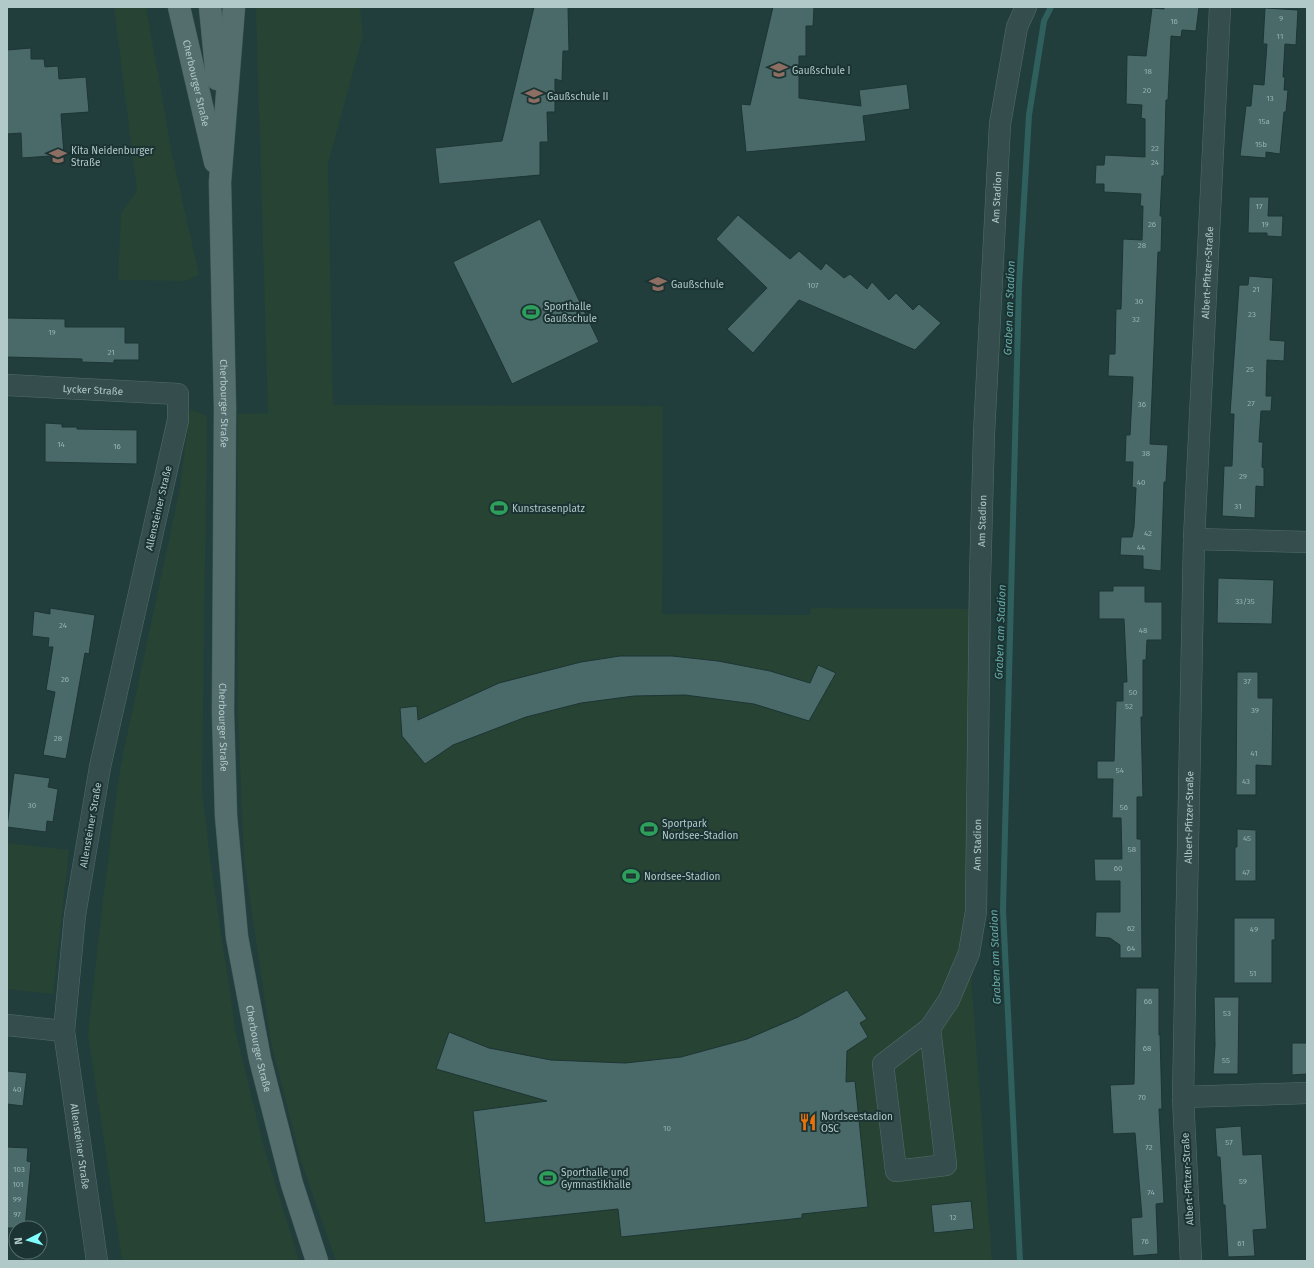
<svg xmlns="http://www.w3.org/2000/svg" width="1314" height="1268" font-family="'Fira Sans',sans-serif">
	<style>
		.green { fill: #274333 }
		.lines { fill: none; stroke-linecap: round; stroke-linejoin: round }
		.stream { stroke: #2f605e; stroke-width: 6 }
		.building { fill: #4a6969; stroke: #1d3534 }
		.minor-casing { stroke: #546c6b; stroke-width: 22 }
		.primary-casing { stroke: #425a59; stroke-width: 23 }
		.minor { stroke: #354e4d; stroke-width: 21 }
		.primary { stroke: #536e6d; stroke-width: 22 }
		.labels { text-anchor: middle; stroke-width: 4; stroke-linejoin: round; paint-order: stroke }
		.number-label { font-size: 8px; fill: #97b1b1 }
		.poi-label { font-size: 10px; fill: #b1c9c9; stroke: #1b3332; text-anchor: start }
		.street-label { font-size: 10px; fill: #b1c9c9; stroke: #1b3332 }
		.water-label { font-size: 11px; font-style: italic; fill: #67aba8; stroke: #1b3332 }
	</style>
	<rect width="100%" height="100%" fill="#213e3d"/>
	<g class="green">
		<path d="M 114,7 L 146,7 L 172,154 L 199,275 L 186,281 L 118,280 L 121,213 L 137,191 Z"/>
		<path d="M 256,7 L 360,7 L 363,35 L 328,164 L 333,405 L 663,406 L 662,614 L 810,615 L 811,608 L 973,609 L 966,907 L 992,1261 L 336,1261 L 301,1161 L 271,1042 L 244,859 L 238,715 L 238,414 L 268,413 Z"/>
		<path d="M 190,409 L 207,416 L 202,790 L 211,866 L 236,1033 L 263,1144 L 299,1261 L 122,1261 L 88,1034 L 103,899 L 120,768 L 179,493 Z"/>
		<path d="M 7,843 L 69,850 L 53,994 L 7,989 Z"/>
	</g>
	<g class="lines">
		<path class="stream" d="M 1020,1261 L 1003,910 L 1019,285 L 1029,115 L 1044,21 L 1051,7"/>
	</g>
	<g class="building">
		<path d="M 534,7 L 568,7 L 569,51 L 563,51 L 562,81 L 555,79 L 555,112 L 547,112 L 548,142 L 540,142 L 540,175 L 439,184 L 435,148 L 502,141 Z"/>
		<path d="M 773,7 L 814,7 L 813,26 L 806,26 L 806,56 L 799,56 L 799,98 L 861,106 L 859,90 L 907,84 L 910,109 L 863,116 L 866,141 L 746,152 L 741,104 L 750,105 Z"/>
		<path d="M 1164,7 L 1199,7 L 1196,31 L 1182,30 L 1181,37 L 1171,36 L 1168,100 L 1166,100 L 1164,176 L 1162,176 L 1160,216 L 1162,216 L 1161,252 L 1158,252 L 1150,444 L 1168,445 L 1166,482 L 1164,482 L 1161,571 L 1143,569 L 1143,556 L 1120,555 L 1121,537 L 1132,537 L 1134,527 L 1136,488 L 1132,487 L 1133,462 L 1125,462 L 1126,435 L 1130,435 L 1133,377 L 1108,376 L 1109,354 L 1115,354 L 1116,309 L 1121,309 L 1123,239 L 1142,240 L 1143,206 L 1140,206 L 1141,194 L 1104,192 L 1104,184 L 1095,184 L 1096,165 L 1104,165 L 1105,155 L 1145,157 L 1145,119 L 1141,118 L 1142,105 L 1126,104 L 1127,55 L 1146,56 L 1152,8 L 1164,9 Z"/>
		<path d="M 1265,8 L 1298,10 L 1296,45 L 1285,44 L 1283,77 L 1285,77 L 1284,90 L 1288,90 L 1286,112 L 1284,112 L 1280,154 L 1266,152 L 1266,158 L 1240,156 L 1246,106 L 1251,106 L 1253,84 L 1264,85 L 1267,44 L 1263,44 Z"/>
		<path d="M 31,48 L 31,59 L 44,59 L 45,67 L 58,66 L 59,79 L 86,77 L 89,112 L 61,114 L 64,155 L 22,158 L 21,133 L 7,134 L 7,50 Z"/>
		<path d="M 1249,197 L 1269,197 L 1268,216 L 1283,216 L 1282,237 L 1267,236 L 1267,233 L 1248,233 Z"/>
		<path d="M 738,215 L 790,259 L 799,251 L 821,270 L 826,263 L 844,278 L 850,274 L 867,289 L 872,282 L 889,300 L 896,293 L 913,310 L 919,304 L 941,323 L 915,350 L 799,300 L 753,353 L 727,329 L 767,288 L 716,239 Z"/>
		<path d="M 540,219 L 599,342 L 512,384 L 453,262 Z"/>
		<path d="M 1249,276 L 1273,278 L 1270,340 L 1285,341 L 1284,361 L 1267,360 L 1266,396 L 1272,396 L 1271,411 L 1261,411 L 1259,442 L 1263,442 L 1262,467 L 1264,468 L 1264,487 L 1256,486 L 1255,518 L 1222,516 L 1224,466 L 1232,466 L 1234,414 L 1230,414 L 1239,285 L 1248,285 Z"/>
		<path d="M 7,318 L 65,319 L 65,327 L 125,327 L 125,343 L 139,343 L 139,360 L 114,360 L 114,363 L 82,362 L 82,359 L 7,357 Z"/>
		<path d="M 45,423 L 62,424 L 62,427 L 77,427 L 77,429 L 137,430 L 137,464 L 45,462 Z"/>
		<path d="M 1218,578 L 1274,580 L 1272,624 L 1217,623 Z"/>
		<path d="M 1113,586 L 1145,586 L 1145,602 L 1162,602 L 1162,640 L 1147,640 L 1146,660 L 1143,660 L 1143,717 L 1141,717 L 1143,797 L 1137,797 L 1137,839 L 1141,839 L 1142,958 L 1120,958 L 1120,945 L 1110,938 L 1095,937 L 1096,912 L 1120,912 L 1120,881 L 1095,881 L 1094,859 L 1122,859 L 1121,818 L 1112,818 L 1113,779 L 1097,779 L 1097,761 L 1114,761 L 1116,701 L 1123,701 L 1123,682 L 1127,682 L 1124,619 L 1099,619 L 1099,591 L 1113,591 Z"/>
		<path d="M 50,608 L 95,615 L 89,654 L 85,653 L 66,759 L 43,755 L 55,692 L 46,690 L 53,647 L 48,647 L 49,638 L 32,636 L 34,611 L 50,614 Z"/>
		<path d="M 620,656 L 672,656 L 718,661 L 770,671 L 810,683 L 818,665 L 836,673 L 809,721 L 754,704 L 685,695 L 634,696 L 581,703 L 526,717 L 453,745 L 425,764 L 402,736 L 400,708 L 417,706 L 418,720 L 499,683 L 581,662 Z"/>
		<path d="M 1237,672 L 1258,672 L 1258,698 L 1273,698 L 1272,766 L 1256,765 L 1256,795 L 1236,795 Z"/>
		<path d="M 14,773 L 50,778 L 48,787 L 58,789 L 53,822 L 47,821 L 46,832 L 7,827 Z"/>
		<path d="M 1237,829 L 1256,830 L 1256,881 L 1235,881 L 1235,847 L 1237,847 Z"/>
		<path d="M 1234,918 L 1275,918 L 1275,940 L 1272,940 L 1272,983 L 1234,983 Z"/>
		<path d="M 1136,988 L 1159,988 L 1159,1035 L 1160,1035 L 1162,1109 L 1159,1109 L 1164,1203 L 1156,1204 L 1158,1254 L 1133,1256 L 1131,1218 L 1142,1217 L 1135,1133 L 1113,1134 L 1110,1085 L 1134,1084 Z"/>
		<path d="M 847,990 L 867,1019 L 860,1023 L 868,1037 L 847,1051 L 846,1082 L 855,1081 L 868,1207 L 802,1214 L 802,1218 L 621,1237 L 618,1209 L 485,1223 L 473,1111 L 547,1101 L 436,1069 L 449,1032 L 489,1048 L 551,1060 L 625,1063 L 681,1057 L 747,1039 L 798,1017 Z"/>
		<path d="M 1214,997 L 1239,997 L 1238,1074 L 1213,1074 L 1215,1045 Z"/>
		<path d="M 1292,1043 L 1307,1043 L 1307,1074 L 1292,1075 Z"/>
		<path d="M 7,1071 L 27,1073 L 23,1106 L 7,1104 Z"/>
		<path d="M 1241,1126 L 1243,1155 L 1262,1154 L 1267,1229 L 1253,1230 L 1255,1256 L 1228,1257 L 1225,1205 L 1223,1205 L 1220,1157 L 1217,1157 L 1215,1128 Z"/>
		<path d="M 7,1147 L 28,1148 L 27,1161 L 31,1162 L 25,1228 L 7,1228 Z"/>
		<path d="M 971,1201 L 974,1229 L 934,1233 L 931,1205 Z"/>
	</g>
	<g class="lines">
		<g class="minor-casing">
			<g id="minor">
				<path id="s1" d="M 7,385 L 178,394 L 178,420 L 100,767 L 75,915 L 64,1031 L 97,1261"/>
				<path d="M 1194,539 L 1307,542"/>
				<path d="M 7,1025 L 64,1031"/>
				<path id="s2" d="M 930,1028 L 946,1165 L 896,1171 L 883,1064 L 930,1028 L 949,1000 L 969,953 L 976,911 L 980,580 L 984,434 L 1000,124 L 1017,27 L 1026,7"/>
				<path d="M 1183,1097 L 1307,1093"/>
				<path id="s3" d="M 1191,1261 L 1183,1097 L 1194,539 L 1220,7"/>
			</g>
		</g>
		<g class="primary-casing">
			<g id="primary">
				<path id="s4" d="M 179,7 L 215,162"/>
				<path d="M 210,7 L 217,79"/>
				<path id="s5" d="M 234,7 L 220,182 L 225,408 L 223,713 L 226,816 L 237,937 L 260,1059 L 292,1184 L 317,1261"/>
			</g>
		</g>
		<use href="#minor" class="minor"/>
		<use href="#primary" class="primary"/>
	</g>
	<defs>
		<g id="school-bare" transform="scale(1.38)"><path d="M0-5L7-2L0 1L-7-2ZM-4 1L0 2.5L4 1V4Q0 6-4 4Z" fill="#8d6e63" stroke="#1b3332" stroke-width="2.5" paint-order="stroke"/></g>
		<g id="stadium-bare" transform="scale(1.38)"><path d="M0-5a6.5 5 0 1 0 0 10a6.5 5 0 1 0 0-10ZM-3.5-1.8h7v3.6h-7Z" fill="#2e9e5b" stroke="#1b3332" stroke-width="2.5" paint-order="stroke"/></g>
		<g id="restaurant-bare" transform="scale(1.38)"><path d="M-5-6h1v4h1v-4h1v4h1v-4h1v5L-1.5 .5V6h-2V.5L-5-1ZM5-6V6H3V1.5H1.5Q1.5-4 5-6Z" fill="#e8710a" stroke="#1b3332" stroke-width="2.5" paint-order="stroke"/></g>
	</defs>
	<g fill-rule="evenodd">
		<use href="#school-bare" x="779" y="70"/>
		<use href="#school-bare" x="534" y="96"/>
		<use href="#school-bare" x="58" y="156"/>
		<use href="#school-bare" x="658" y="284"/>
		<use href="#stadium-bare" x="531" y="312"/>
		<use href="#stadium-bare" x="499" y="508"/>
		<use href="#stadium-bare" x="649" y="829"/>
		<use href="#stadium-bare" x="631" y="876"/>
		<use href="#restaurant-bare" x="808" y="1122"/>
		<use href="#stadium-bare" x="548" y="1178"/>
	</g>
	<g class="labels">
		<g class="number-label">
			<text x="1281" y="21">9</text>
			<text x="1174" y="24">16</text>
			<text x="1280" y="39">11</text>
			<text x="1148" y="74">18</text>
			<text x="1147" y="93">20</text>
			<text x="1270" y="101">13</text>
			<text x="1264" y="124">15a</text>
			<text x="1261" y="147">15b</text>
			<text x="1155" y="151">22</text>
			<text x="1155" y="165">24</text>
			<text x="1259" y="209">17</text>
			<text x="1152" y="227">26</text>
			<text x="1265" y="227">19</text>
			<text x="1142" y="248">28</text>
			<text x="813" y="288">107</text>
			<text x="1256" y="292">21</text>
			<text x="1139" y="304">30</text>
			<text x="1252" y="317">23</text>
			<text x="1136" y="322">32</text>
			<text x="52" y="335">19</text>
			<text x="111" y="355">21</text>
			<text x="1250" y="372">25</text>
			<text x="1251" y="406">27</text>
			<text x="1142" y="407">36</text>
			<text x="61" y="447">14</text>
			<text x="117" y="449">16</text>
			<text x="1146" y="456">38</text>
			<text x="1243" y="479">29</text>
			<text x="1141" y="485">40</text>
			<text x="1238" y="509">31</text>
			<text x="1148" y="536">42</text>
			<text x="1141" y="550">44</text>
			<text x="1245" y="604">33/35</text>
			<text x="63" y="628">24</text>
			<text x="1143" y="633">48</text>
			<text x="65" y="682">26</text>
			<text x="1247" y="684">37</text>
			<text x="1133" y="695">50</text>
			<text x="1129" y="709">52</text>
			<text x="1255" y="713">39</text>
			<text x="58" y="741">28</text>
			<text x="1254" y="756">41</text>
			<text x="1120" y="773">54</text>
			<text x="1246" y="784">43</text>
			<text x="32" y="808">30</text>
			<text x="1124" y="810">56</text>
			<text x="1247" y="841">45</text>
			<text x="1132" y="852">58</text>
			<text x="1118" y="871">60</text>
			<text x="1246" y="875">47</text>
			<text x="1131" y="931">62</text>
			<text x="1254" y="932">49</text>
			<text x="1131" y="951">64</text>
			<text x="1253" y="976">51</text>
			<text x="1148" y="1004">66</text>
			<text x="1227" y="1016">53</text>
			<text x="1147" y="1051">68</text>
			<text x="1226" y="1063">55</text>
			<text x="17" y="1092">40</text>
			<text x="1142" y="1100">70</text>
			<text x="667" y="1131">10</text>
			<text x="1229" y="1145">57</text>
			<text x="1149" y="1150">72</text>
			<text x="19" y="1172">103</text>
			<text x="1243" y="1184">59</text>
			<text x="18" y="1187">101</text>
			<text x="1151" y="1195">74</text>
			<text x="17" y="1202">99</text>
			<text x="17" y="1217">97</text>
			<text x="953" y="1220">12</text>
			<text x="1145" y="1244">76</text>
			<text x="1241" y="1246">61</text>
		</g>
		<g class="poi-label">
			<text x="792" y="74">Gaußschule I</text>
			<text x="547" y="100">Gaußschule II</text>
			<text x="71" y="154">Kita Neidenburger<tspan x="71" dy="12">Straße</tspan></text>
			<text x="671" y="288">Gaußschule</text>
			<text x="544" y="310">Sporthalle<tspan x="544" dy="12">Gaußschule</tspan></text>
			<text x="512" y="512">Kunstrasenplatz</text>
			<text x="662" y="827">Sportpark<tspan x="662" dy="12">Nordsee-Stadion</tspan></text>
			<text x="644" y="880">Nordsee-Stadion</text>
			<text x="821" y="1120">Nordseestadion<tspan x="821" dy="12">OSC</tspan></text>
			<text x="561" y="1176">Sporthalle und<tspan x="561" dy="12">Gymnastikhalle</tspan></text>
		</g>
		<g class="street-label">
			<text dy="4" stroke="none"><textPath href="#s4" startOffset="78">Cherbourger Straße</textPath></text>
			<text dy="4" stroke="none"><textPath href="#s2" startOffset="1197">Am Stadion</textPath></text>
			<text dy="4" stroke="none"><textPath href="#s3" startOffset="989">Albert-Pfitzer-Straße</textPath></text>
			<text dy="4" stroke="none"><textPath href="#s1" startOffset="86">Lycker Straße</textPath></text>
			<text dy="4" stroke="none"><textPath href="#s5" startOffset="397">Cherbourger Straße</textPath></text>
			<text transform="translate(158 508) rotate(-77)" y="4">Allensteiner Straße</text>
			<text dy="4" stroke="none"><textPath href="#s2" startOffset="873">Am Stadion</textPath></text>
			<text dy="4" stroke="none"><textPath href="#s5" startOffset="721">Cherbourger Straße</textPath></text>
			<text dy="4" stroke="none"><textPath href="#s3" startOffset="444">Albert-Pfitzer-Straße</textPath></text>
			<text transform="translate(90 825) rotate(-80)" y="4">Allensteiner Straße</text>
			<text dy="4" stroke="none"><textPath href="#s2" startOffset="549">Am Stadion</textPath></text>
			<text dy="4" stroke="none"><textPath href="#s5" startOffset="1045">Cherbourger Straße</textPath></text>
			<text dy="4" stroke="none"><textPath href="#s1" startOffset="936">Allensteiner Straße</textPath></text>
			<text transform="translate(1187 1179) rotate(-93)" y="4">Albert-Pfitzer-Straße</text>
		</g>
		<g class="water-label">
			<text transform="translate(1009 308) rotate(-88)" y="4">Graben am Stadion</text>
			<text transform="translate(1000 632) rotate(-88)" y="4">Graben am Stadion</text>
			<text transform="translate(995 957) rotate(-92)" y="4">Graben am Stadion</text>
		</g>
	</g>
	<rect width="1314" height="1268" fill="none" stroke="#b1c9c9" stroke-width="16"/>
	<g transform="translate(28 1240) rotate(264)"><circle r="19" fill="#1b3332" stroke="#576f6e"/>
	<path d="M0-3L7 15L0 10L-7 15Z" fill="#80fffe"/>
	<text y="-6" font-size="11" font-weight="bold" text-anchor="middle" fill="#b1c9c9">N</text>
	</g>
</svg>
